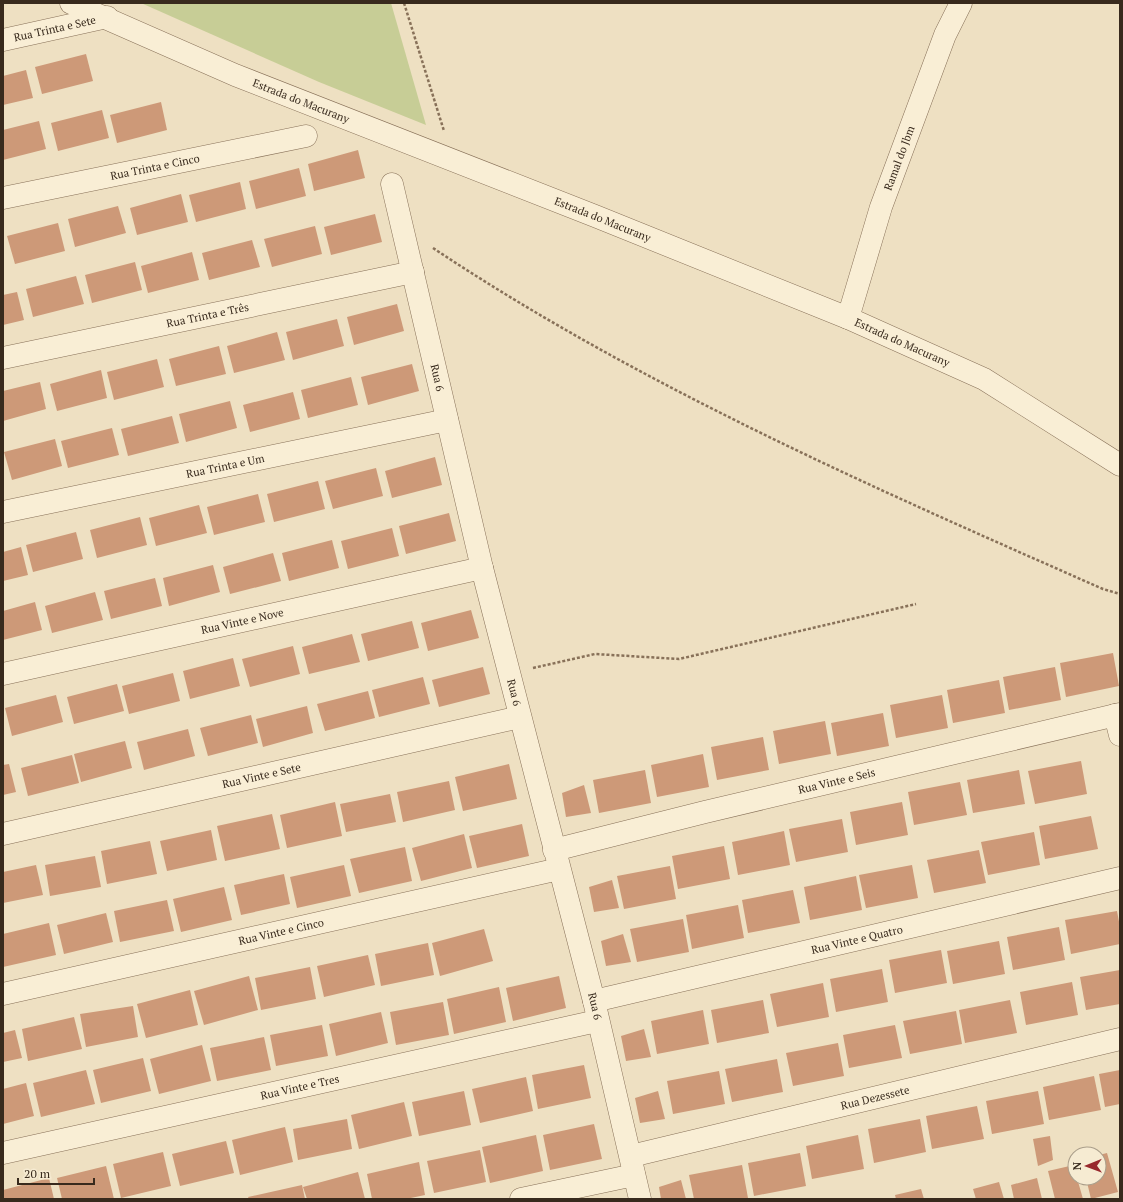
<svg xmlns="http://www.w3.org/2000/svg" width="1123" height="1202" font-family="'PT Serif',serif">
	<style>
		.green { fill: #c7cd96 }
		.building { fill: #cd9978 }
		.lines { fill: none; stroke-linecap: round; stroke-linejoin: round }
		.minor-casing { stroke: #887159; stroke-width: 23 }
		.path { stroke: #887159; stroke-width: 2.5; stroke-dasharray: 3 2; stroke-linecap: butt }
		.minor { stroke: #f9eed5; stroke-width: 22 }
		.labels { text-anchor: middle; stroke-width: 4; stroke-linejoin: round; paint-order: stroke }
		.street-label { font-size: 11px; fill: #382a1d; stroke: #f6ebd2 }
	</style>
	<rect width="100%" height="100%" fill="#eee0c2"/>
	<path class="green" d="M 141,3 L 391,3 L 426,125 L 319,82 Z"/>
	<g class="building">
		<path d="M 86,54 L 93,81 L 42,94 L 35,67 Z"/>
		<path d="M 26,70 L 33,98 L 3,105 L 3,76 Z"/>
		<path d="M 161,102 L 167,130 L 117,143 L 110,115 Z"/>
		<path d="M 102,110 L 109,138 L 58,151 L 51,123 Z"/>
		<path d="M 39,121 L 46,149 L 3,160 L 3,130 Z"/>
		<path d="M 358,150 L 365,178 L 314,191 L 308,164 Z"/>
		<path d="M 299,168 L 306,196 L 256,209 L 249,181 Z"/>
		<path d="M 240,182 L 246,209 L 196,222 L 189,195 Z"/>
		<path d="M 181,194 L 188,222 L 137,235 L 130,208 Z"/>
		<path d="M 118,206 L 126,233 L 75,247 L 68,219 Z"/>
		<path d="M 375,214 L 382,242 L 331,255 L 324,227 Z"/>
		<path d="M 58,223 L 65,251 L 15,264 L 7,236 Z"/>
		<path d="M 315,226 L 322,254 L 272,267 L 264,239 Z"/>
		<path d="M 252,240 L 260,267 L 209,280 L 202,253 Z"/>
		<path d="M 192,252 L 199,280 L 148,293 L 141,266 Z"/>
		<path d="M 135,262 L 142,290 L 92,303 L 85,275 Z"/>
		<path d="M 76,276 L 84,304 L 33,317 L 26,289 Z"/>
		<path d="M 17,292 L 24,320 L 3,325 L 3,295 Z"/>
		<path d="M 397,304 L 404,331 L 354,345 L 347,317 Z"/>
		<path d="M 337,319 L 344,346 L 293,360 L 286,332 Z"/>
		<path d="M 277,332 L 285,360 L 234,373 L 227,346 Z"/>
		<path d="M 219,346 L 226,374 L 176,386 L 169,359 Z"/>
		<path d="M 157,359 L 164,387 L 114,400 L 107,372 Z"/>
		<path d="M 412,364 L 419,391 L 368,405 L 361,377 Z"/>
		<path d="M 101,370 L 107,398 L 57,411 L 50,384 Z"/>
		<path d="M 351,377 L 358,405 L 308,418 L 301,390 Z"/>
		<path d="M 40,382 L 46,409 L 3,421 L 3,391 Z"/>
		<path d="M 293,392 L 300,419 L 250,432 L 243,405 Z"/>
		<path d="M 230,401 L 237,428 L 186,442 L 179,414 Z"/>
		<path d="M 172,416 L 179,443 L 128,456 L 121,429 Z"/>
		<path d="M 112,428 L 119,455 L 68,468 L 61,441 Z"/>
		<path d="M 55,439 L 62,466 L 12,480 L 4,452 Z"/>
		<path d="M 435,457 L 442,485 L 392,498 L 385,471 Z"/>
		<path d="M 376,468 L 383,496 L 333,509 L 325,481 Z"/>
		<path d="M 318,481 L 325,509 L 274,522 L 267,494 Z"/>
		<path d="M 258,494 L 265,522 L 214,535 L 207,507 Z"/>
		<path d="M 199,505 L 207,533 L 156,546 L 149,518 Z"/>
		<path d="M 449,513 L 456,541 L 406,554 L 399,526 Z"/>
		<path d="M 140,517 L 147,545 L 97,558 L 90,530 Z"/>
		<path d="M 392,528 L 399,556 L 348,569 L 341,541 Z"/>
		<path d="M 76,532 L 83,559 L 33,572 L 26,545 Z"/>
		<path d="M 332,540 L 339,568 L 289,581 L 282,553 Z"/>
		<path d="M 21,547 L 28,575 L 3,581 L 3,552 Z"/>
		<path d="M 273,553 L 281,581 L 230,594 L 223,567 Z"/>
		<path d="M 213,565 L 220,592 L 169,606 L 163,578 Z"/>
		<path d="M 155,578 L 162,606 L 111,619 L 104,591 Z"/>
		<path d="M 95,592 L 103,620 L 52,633 L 45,606 Z"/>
		<path d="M 35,602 L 42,630 L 3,640 L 3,611 Z"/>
		<path d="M 471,610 L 479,638 L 428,651 L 421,623 Z"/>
		<path d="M 412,621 L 419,648 L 368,661 L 361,634 Z"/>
		<path d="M 352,634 L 360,662 L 309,674 L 302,647 Z"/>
		<path d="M 293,646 L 300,674 L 250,687 L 242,659 Z"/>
		<path d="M 1113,653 L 1119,686 L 1066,697 L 1060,663 Z"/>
		<path d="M 233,658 L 240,686 L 190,699 L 183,671 Z"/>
		<path d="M 483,667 L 490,694 L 439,707 L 432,680 Z"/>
		<path d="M 1055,667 L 1061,700 L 1009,710 L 1003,677 Z"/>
		<path d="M 173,673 L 180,701 L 129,714 L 122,686 Z"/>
		<path d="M 423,677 L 430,704 L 379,717 L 372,690 Z"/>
		<path d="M 999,680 L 1005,713 L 953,723 L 947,690 Z"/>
		<path d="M 117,684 L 124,711 L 74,724 L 67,697 Z"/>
		<path d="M 368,691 L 375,718 L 325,731 L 317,704 Z"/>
		<path d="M 56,695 L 63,722 L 12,736 L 5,708 Z"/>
		<path d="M 942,695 L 948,728 L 896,738 L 890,705 Z"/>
		<path d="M 307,706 L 313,733 L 263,747 L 256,719 Z"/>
		<path d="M 883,713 L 889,746 L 837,756 L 831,723 Z"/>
		<path d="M 251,715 L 258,743 L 208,756 L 200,728 Z"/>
		<path d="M 825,721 L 831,754 L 779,764 L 773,731 Z"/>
		<path d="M 188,729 L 195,756 L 144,770 L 137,742 Z"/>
		<path d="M 763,737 L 769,770 L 717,780 L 711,747 Z"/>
		<path d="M 125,741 L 132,768 L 81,782 L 74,754 Z"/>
		<path d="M 703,754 L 709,787 L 657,797 L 651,765 Z"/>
		<path d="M 72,755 L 79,783 L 28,796 L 21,768 Z"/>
		<path d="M 1081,761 L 1087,794 L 1035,804 L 1028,771 Z"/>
		<path d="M 9,764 L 16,792 L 3,795 L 3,765 Z"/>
		<path d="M 509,764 L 517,799 L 463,811 L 455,777 Z"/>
		<path d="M 645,770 L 651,803 L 599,813 L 593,780 Z"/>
		<path d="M 1019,770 L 1025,804 L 973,813 L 967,780 Z"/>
		<path d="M 449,781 L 455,810 L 403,822 L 397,792 Z"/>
		<path d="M 960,782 L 967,815 L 914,825 L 908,792 Z"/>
		<path d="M 584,785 L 591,813 L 566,817 L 562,793 Z"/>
		<path d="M 390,794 L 396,822 L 346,832 L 340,804 Z"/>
		<path d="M 335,802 L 342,836 L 287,848 L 280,815 Z"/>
		<path d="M 902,802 L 908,835 L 856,845 L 850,812 Z"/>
		<path d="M 272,814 L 280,849 L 225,861 L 217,826 Z"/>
		<path d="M 1091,816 L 1098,849 L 1045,859 L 1039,826 Z"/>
		<path d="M 842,819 L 848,852 L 796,862 L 789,829 Z"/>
		<path d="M 522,824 L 529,856 L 477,868 L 469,836 Z"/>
		<path d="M 211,830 L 217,860 L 167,871 L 160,841 Z"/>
		<path d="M 784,831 L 790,865 L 738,875 L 732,842 Z"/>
		<path d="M 1034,832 L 1040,865 L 988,875 L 981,842 Z"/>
		<path d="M 464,834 L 472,868 L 421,881 L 412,848 Z"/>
		<path d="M 150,841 L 157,874 L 107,884 L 101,851 Z"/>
		<path d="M 724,846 L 730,879 L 678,889 L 672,856 Z"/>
		<path d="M 405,847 L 412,881 L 359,893 L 350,859 Z"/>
		<path d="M 979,850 L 986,883 L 934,893 L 927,860 Z"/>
		<path d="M 95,856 L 101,887 L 50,896 L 45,865 Z"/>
		<path d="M 36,865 L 43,895 L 3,903 L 3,872 Z"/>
		<path d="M 344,865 L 351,896 L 297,908 L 290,877 Z"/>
		<path d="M 912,865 L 918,898 L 866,908 L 859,875 Z"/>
		<path d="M 670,866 L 676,899 L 624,909 L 617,876 Z"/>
		<path d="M 284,874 L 290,904 L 241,915 L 234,885 Z"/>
		<path d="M 856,876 L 862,910 L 810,920 L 804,887 Z"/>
		<path d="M 612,880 L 619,908 L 594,912 L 589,887 Z"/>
		<path d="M 224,887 L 232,920 L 181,932 L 173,899 Z"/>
		<path d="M 793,890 L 800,923 L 748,933 L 742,900 Z"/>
		<path d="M 167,900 L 174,931 L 120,942 L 114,911 Z"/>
		<path d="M 738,905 L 744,938 L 692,949 L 686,915 Z"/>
		<path d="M 1117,911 L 1120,927 L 1120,944 L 1071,954 L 1065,920 Z"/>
		<path d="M 106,913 L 113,942 L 64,954 L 57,925 Z"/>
		<path d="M 683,919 L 689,952 L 637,962 L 630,929 Z"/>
		<path d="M 49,923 L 56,955 L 3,967 L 3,934 Z"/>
		<path d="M 1059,927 L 1065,960 L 1013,970 L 1007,937 Z"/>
		<path d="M 484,929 L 493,961 L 440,976 L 432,943 Z"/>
		<path d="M 623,934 L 631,962 L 606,966 L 601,941 Z"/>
		<path d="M 999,941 L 1005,974 L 953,984 L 947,951 Z"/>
		<path d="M 428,943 L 434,975 L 381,986 L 375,954 Z"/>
		<path d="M 941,950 L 947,983 L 895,993 L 889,960 Z"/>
		<path d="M 368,955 L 375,985 L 324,997 L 317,966 Z"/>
		<path d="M 310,967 L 316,999 L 261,1010 L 255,978 Z"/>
		<path d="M 882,969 L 888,1002 L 836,1012 L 830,979 Z"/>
		<path d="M 1120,970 L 1120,1004 L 1086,1010 L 1080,977 Z"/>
		<path d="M 249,976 L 258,1010 L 204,1025 L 194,991 Z"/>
		<path d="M 559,976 L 566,1008 L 513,1021 L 506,988 Z"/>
		<path d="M 1072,982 L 1078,1015 L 1026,1025 L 1020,992 Z"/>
		<path d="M 823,983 L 829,1017 L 777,1027 L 770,994 Z"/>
		<path d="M 499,987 L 506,1022 L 454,1034 L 447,999 Z"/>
		<path d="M 190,990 L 198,1025 L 146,1038 L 137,1004 Z"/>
		<path d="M 763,1000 L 769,1033 L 717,1043 L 711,1010 Z"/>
		<path d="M 1010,1000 L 1017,1033 L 965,1043 L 959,1010 Z"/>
		<path d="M 443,1002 L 449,1035 L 396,1045 L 390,1012 Z"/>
		<path d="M 133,1006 L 138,1037 L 86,1047 L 80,1014 Z"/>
		<path d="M 703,1010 L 709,1044 L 657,1054 L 651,1021 Z"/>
		<path d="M 956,1011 L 962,1044 L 910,1054 L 903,1021 Z"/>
		<path d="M 381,1012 L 388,1043 L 336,1056 L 329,1024 Z"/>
		<path d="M 74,1017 L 82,1049 L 28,1061 L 22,1029 Z"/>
		<path d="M 322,1025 L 328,1056 L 276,1066 L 270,1035 Z"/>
		<path d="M 895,1025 L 902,1058 L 849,1068 L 843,1035 Z"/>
		<path d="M 644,1029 L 651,1057 L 626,1061 L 621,1036 Z"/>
		<path d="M 15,1030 L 22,1058 L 3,1062 L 3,1033 Z"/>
		<path d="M 264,1037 L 271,1070 L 217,1081 L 210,1048 Z"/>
		<path d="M 838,1043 L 844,1076 L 793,1086 L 786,1053 Z"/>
		<path d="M 202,1045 L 211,1081 L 159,1094 L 150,1059 Z"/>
		<path d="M 143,1058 L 151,1091 L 101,1103 L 93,1070 Z"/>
		<path d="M 777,1059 L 783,1092 L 732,1102 L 725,1069 Z"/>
		<path d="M 584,1065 L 591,1098 L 538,1109 L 532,1075 Z"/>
		<path d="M 86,1070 L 95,1104 L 41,1117 L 33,1083 Z"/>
		<path d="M 1120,1070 L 1120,1104 L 1105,1107 L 1099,1074 Z"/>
		<path d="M 719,1071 L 725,1104 L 673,1114 L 667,1081 Z"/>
		<path d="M 1094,1076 L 1101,1110 L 1049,1120 L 1043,1087 Z"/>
		<path d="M 526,1077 L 533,1111 L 480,1123 L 472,1089 Z"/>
		<path d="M 26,1083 L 34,1116 L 3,1124 L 3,1089 Z"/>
		<path d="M 464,1091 L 471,1125 L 419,1136 L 412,1102 Z"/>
		<path d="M 658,1091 L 665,1119 L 640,1123 L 635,1098 Z"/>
		<path d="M 1038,1091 L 1044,1124 L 992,1134 L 986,1101 Z"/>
		<path d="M 404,1102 L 412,1136 L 359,1149 L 351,1115 Z"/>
		<path d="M 977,1106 L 984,1139 L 932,1149 L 926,1116 Z"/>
		<path d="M 347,1119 L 352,1149 L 298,1160 L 293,1129 Z"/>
		<path d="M 920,1119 L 926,1152 L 874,1163 L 868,1129 Z"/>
		<path d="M 594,1124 L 602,1159 L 550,1170 L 543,1135 Z"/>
		<path d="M 285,1127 L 293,1162 L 240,1175 L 232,1140 Z"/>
		<path d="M 536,1135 L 543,1171 L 490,1183 L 482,1147 Z"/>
		<path d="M 858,1135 L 864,1169 L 812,1179 L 806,1146 Z"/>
		<path d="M 1050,1136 L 1053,1160 L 1038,1166 L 1033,1139 Z"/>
		<path d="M 226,1141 L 234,1173 L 180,1186 L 172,1154 Z"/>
		<path d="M 480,1150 L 486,1182 L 434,1193 L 427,1161 Z"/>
		<path d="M 163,1152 L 171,1186 L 121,1198 L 113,1164 Z"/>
		<path d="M 800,1153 L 806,1186 L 754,1196 L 748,1163 Z"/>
		<path d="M 1107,1153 L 1118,1192 L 1091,1199 L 1086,1178 L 1099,1178 L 1099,1155 Z"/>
		<path d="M 419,1162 L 425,1195 L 406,1199 L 372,1199 L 367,1174 Z"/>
		<path d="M 742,1165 L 748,1198 L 694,1199 L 689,1175 Z"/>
		<path d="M 1074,1165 L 1075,1178 L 1077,1178 L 1083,1199 L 1055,1199 L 1048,1171 Z"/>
		<path d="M 106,1166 L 114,1199 L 62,1199 L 57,1178 Z"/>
		<path d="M 358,1172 L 365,1199 L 307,1199 L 303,1187 Z"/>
		<path d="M 49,1178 L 54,1199 L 3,1199 L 3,1190 Z"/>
		<path d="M 1037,1178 L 1042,1199 L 1014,1199 L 1011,1185 Z"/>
		<path d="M 681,1180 L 686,1199 L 661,1199 L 659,1187 Z"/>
		<path d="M 999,1182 L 1004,1199 L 976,1199 L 973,1189 Z"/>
		<path d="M 302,1185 L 305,1199 L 249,1199 L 248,1197 Z"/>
		<path d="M 921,1189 L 924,1199 L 896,1199 L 895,1195 Z"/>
	</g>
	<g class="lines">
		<g class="minor-casing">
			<g id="minor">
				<path id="s1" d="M 71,3 L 235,75 L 595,216 L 848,318 L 984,379 L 1120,465"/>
				<path id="s2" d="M 3,40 L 107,17"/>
				<path id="s3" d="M 392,184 L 482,568 L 594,1001 L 640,1199"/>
				<path id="s4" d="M 3,198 L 306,136"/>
				<path id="s5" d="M 848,318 L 881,207 L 945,35 L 961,3"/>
				<path id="s6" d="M 3,358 L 413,272"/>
				<path id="s7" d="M 3,512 L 447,420"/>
				<path id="s8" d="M 3,674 L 482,568"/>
				<path d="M 1115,715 L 1120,735"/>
				<path id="s9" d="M 3,834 L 520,717"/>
				<path id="s10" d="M 554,850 L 705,812 L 1120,714"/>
				<path id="s11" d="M 3,994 L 559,869"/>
				<path id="s12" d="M 594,1001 L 1120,878"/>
				<path id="s13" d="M 3,1153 L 597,1021"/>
				<path id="s14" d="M 631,1156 L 1120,1039"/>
				<path d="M 521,1199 L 634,1175"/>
			</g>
		</g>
		<g class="path">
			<path d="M 404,3 L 444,131"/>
			<path d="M 433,248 C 642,387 874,488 1103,589 L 1120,594"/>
			<path d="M 533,668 L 595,654 L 679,659 L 916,604"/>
		</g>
		<use href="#minor" class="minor"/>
	</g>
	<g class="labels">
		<g class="street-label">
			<text dy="4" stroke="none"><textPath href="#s2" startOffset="53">Rua Trinta e Sete</textPath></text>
			<text dy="4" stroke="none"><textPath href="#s1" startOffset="250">Estrada do Macurany</textPath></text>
			<text dy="4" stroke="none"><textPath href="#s5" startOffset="168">Ramal do Jbm</textPath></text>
			<text dy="4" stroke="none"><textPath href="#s4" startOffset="155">Rua Trinta e Cinco</textPath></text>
			<text dy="4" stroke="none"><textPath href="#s1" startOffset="574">Estrada do Macurany</textPath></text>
			<text dy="4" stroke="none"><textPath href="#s6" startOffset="209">Rua Trinta e Três</textPath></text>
			<text dy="4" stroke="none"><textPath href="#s1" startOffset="898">Estrada do Macurany</textPath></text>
			<text dy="4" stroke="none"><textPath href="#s3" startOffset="199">Rua 6</textPath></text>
			<text dy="4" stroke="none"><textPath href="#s7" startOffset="227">Rua Trinta e Um</textPath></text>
			<text dy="4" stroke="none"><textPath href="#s8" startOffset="245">Rua Vinte e Nove</textPath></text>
			<text dy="4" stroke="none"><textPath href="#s3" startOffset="523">Rua 6</textPath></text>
			<text dy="4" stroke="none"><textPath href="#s9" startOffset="265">Rua Vinte e Sete</textPath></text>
			<text dy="4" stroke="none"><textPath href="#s10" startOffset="291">Rua Vinte e Seis</textPath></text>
			<text dy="4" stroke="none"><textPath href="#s11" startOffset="285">Rua Vinte e Cinco</textPath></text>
			<text dy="4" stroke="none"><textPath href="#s12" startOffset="270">Rua Vinte e Quatro</textPath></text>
			<text dy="4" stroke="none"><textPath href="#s3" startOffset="847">Rua 6</textPath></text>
			<text dy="4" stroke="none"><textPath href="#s13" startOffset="304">Rua Vinte e Tres</textPath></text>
			<text dy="4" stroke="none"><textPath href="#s14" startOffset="251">Rua Dezessete</textPath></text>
		</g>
	</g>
	<rect width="1123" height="1202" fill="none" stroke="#382a1d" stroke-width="8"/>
	<g transform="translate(1087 1166) rotate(269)"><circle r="19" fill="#f6ebd2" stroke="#aa9e8a"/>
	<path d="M0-3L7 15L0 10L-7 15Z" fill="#98282c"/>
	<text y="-6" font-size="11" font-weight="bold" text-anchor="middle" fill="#382a1d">N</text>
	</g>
	<path d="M18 1178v6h76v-6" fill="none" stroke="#382a1d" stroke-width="2"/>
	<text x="24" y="1178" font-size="12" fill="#382a1d" stroke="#f6ebd2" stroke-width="3" paint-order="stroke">20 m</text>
</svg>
